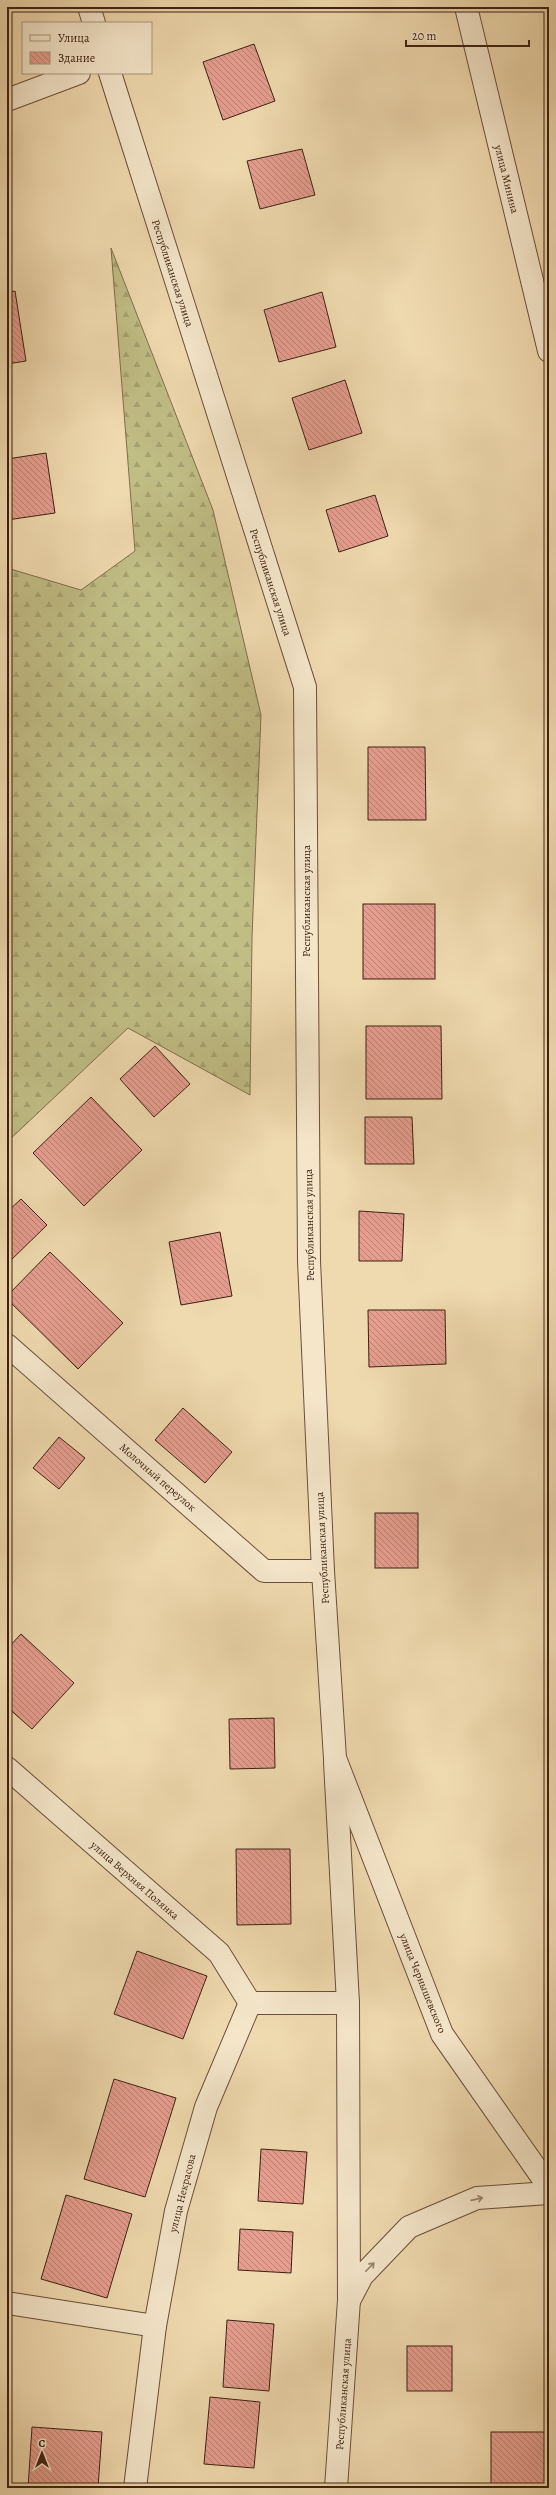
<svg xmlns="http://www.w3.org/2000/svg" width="556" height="2495" font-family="Alegreya,serif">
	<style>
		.forest { fill: url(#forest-firs); stroke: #7f6f4c }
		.building { fill: url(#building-back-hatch); stroke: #3e2113 }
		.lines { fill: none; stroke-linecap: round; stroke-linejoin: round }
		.minor-casing { stroke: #6a4f3a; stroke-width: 24 }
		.tertiary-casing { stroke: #6a4f3a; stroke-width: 24 }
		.minor { stroke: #f5e6ca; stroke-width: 22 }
		.tertiary { stroke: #f5e6ca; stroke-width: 22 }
		.oneway { stroke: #9a846e }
		.labels { text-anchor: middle; stroke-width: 3; stroke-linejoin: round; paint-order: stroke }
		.street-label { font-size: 11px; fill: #3e2113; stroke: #f5e6ca }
	</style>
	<defs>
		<pattern id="forest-firs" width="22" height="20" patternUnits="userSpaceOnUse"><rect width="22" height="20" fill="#c0bd85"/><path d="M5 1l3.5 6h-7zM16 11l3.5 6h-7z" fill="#a6a272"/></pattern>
		<pattern id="building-back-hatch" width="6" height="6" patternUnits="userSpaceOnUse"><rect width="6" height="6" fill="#e69e8f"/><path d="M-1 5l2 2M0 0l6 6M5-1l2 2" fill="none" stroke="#bc8074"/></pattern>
	</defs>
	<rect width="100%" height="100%" fill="#efd9ae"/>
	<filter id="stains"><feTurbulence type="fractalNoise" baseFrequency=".005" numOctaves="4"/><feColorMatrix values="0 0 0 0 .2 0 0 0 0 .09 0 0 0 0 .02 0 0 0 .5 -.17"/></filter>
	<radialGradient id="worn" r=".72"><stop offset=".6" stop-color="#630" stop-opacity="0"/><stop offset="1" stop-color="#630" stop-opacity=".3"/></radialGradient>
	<path class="forest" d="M 111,248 L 213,510 L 261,715 L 252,937 L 250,1095 L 128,1028 L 7,1142 L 7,568 L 81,590 L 135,551 Z"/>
	<g class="building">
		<path d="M 254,44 L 275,101 L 223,120 L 203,62 Z"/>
		<path d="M 302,149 L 315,195 L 260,209 L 247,161 Z"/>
		<path d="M 15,291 L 26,361 L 7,364 L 7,293 Z"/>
		<path d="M 322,292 L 336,347 L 279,362 L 264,310 Z"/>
		<path d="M 345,380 L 362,433 L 309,450 L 292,398 Z"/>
		<path d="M 46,453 L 55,513 L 7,520 L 7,459 Z"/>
		<path d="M 375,495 L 388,536 L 339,552 L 326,510 Z"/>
		<path d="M 368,747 L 425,747 L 426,820 L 368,820 Z"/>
		<rect x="363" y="904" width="72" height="75"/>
		<path d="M 366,1026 L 441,1026 L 442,1099 L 366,1099 Z"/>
		<path d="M 155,1046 L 190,1084 L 154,1117 L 120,1079 Z"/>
		<path d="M 91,1097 L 142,1150 L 84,1206 L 33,1153 Z"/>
		<path d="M 365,1117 L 412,1117 L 414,1164 L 365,1164 Z"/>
		<path d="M 21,1199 L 47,1225 L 7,1264 L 7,1212 Z"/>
		<path d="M 359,1211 L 404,1214 L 402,1261 L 359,1261 Z"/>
		<path d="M 220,1232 L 232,1296 L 181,1305 L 169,1242 Z"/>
		<path d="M 50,1252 L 123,1323 L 78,1369 L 7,1299 L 7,1296 Z"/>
		<path d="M 368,1310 L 445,1310 L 446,1364 L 369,1367 Z"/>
		<path d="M 183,1408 L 232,1452 L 205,1483 L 155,1440 Z"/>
		<path d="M 59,1437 L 85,1458 L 59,1489 L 33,1468 Z"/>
		<rect x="375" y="1513" width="43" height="55"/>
		<path d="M 21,1634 L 74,1683 L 32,1729 L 7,1707 L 7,1649 Z"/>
		<path d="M 274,1718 L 275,1768 L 230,1769 L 229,1719 Z"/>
		<path d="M 236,1849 L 290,1849 L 291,1924 L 237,1925 Z"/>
		<path d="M 137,1951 L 207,1976 L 183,2039 L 114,2014 Z"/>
		<path d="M 114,2079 L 176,2098 L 145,2197 L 84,2179 Z"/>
		<path d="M 261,2149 L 307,2152 L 303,2204 L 258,2201 Z"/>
		<path d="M 66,2195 L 132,2214 L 107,2298 L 41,2279 Z"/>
		<path d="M 240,2229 L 293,2232 L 291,2273 L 238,2270 Z"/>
		<path d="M 227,2320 L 274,2324 L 269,2391 L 223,2387 Z"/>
		<rect x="407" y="2346" width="45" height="45"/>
		<path d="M 210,2397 L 260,2402 L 254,2468 L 204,2464 Z"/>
		<path d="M 32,2427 L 102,2432 L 98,2488 L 28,2488 Z"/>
		<rect x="491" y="2432" width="58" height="56"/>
	</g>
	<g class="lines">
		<g class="minor-casing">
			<g id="minor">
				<path d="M 466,7 L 549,351"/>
				<path d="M 7,100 L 79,73"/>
				<path d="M 7,1345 L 264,1571 L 323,1571"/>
				<path d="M 335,1762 L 348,2003 L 349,2300 L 336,2488"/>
				<path d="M 7,1768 L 219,1953 L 250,2003"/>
				<path d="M 250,2003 L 348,2003"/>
				<path d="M 350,2299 L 362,2276 L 409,2227 L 477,2198 L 549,2193"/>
				<path d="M 7,2303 L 155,2326"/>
				<path d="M 135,2488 L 155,2326 L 176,2211 L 206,2107 L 250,2003"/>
			</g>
		</g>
		<g class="tertiary-casing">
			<g id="tertiary">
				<path d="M 89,7 L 94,23"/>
				<path d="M 110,73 L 305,687 L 309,1261 L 323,1571 L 335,1758 L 442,2034 L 549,2187"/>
			</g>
		</g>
		<use href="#minor" class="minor"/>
		<use href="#tertiary" class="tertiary"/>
	</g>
	<defs><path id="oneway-shaft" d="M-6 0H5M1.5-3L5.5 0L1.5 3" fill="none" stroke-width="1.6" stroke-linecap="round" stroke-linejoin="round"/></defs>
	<g class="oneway">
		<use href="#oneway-shaft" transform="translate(477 2199) rotate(-13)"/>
		<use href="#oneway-shaft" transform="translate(370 2267) rotate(-46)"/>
	</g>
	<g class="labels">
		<g class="street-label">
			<text transform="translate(507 179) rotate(76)" y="4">улица Минина</text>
			<text transform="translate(173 273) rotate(72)" y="4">Республиканская улица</text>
			<text transform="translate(271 582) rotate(72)" y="4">Республиканская улица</text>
			<text transform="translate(306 901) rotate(-90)" y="4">Республиканская улица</text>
			<text transform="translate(309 1225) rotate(-91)" y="4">Республиканская улица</text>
			<text transform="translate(158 1477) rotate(41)" y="4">Молочный переулок</text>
			<text transform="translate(322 1548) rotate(-93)" y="4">Республиканская улица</text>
			<text transform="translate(135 1880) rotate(41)" y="4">улица Верхняя Полянка</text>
			<text transform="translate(423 1983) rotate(68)" y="4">улица Чернышевского</text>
			<text transform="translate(182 2193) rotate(-76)" y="4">улица Некрасова</text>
			<text transform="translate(343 2394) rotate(-86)" y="4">Республиканская улица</text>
		</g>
	</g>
	<rect width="556" height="2495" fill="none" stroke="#efd9ae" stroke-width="24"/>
	<rect x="8" y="8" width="540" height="2479" fill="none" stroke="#3e2113" stroke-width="2"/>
	<rect x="12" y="12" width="532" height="2471" fill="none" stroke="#3e2113"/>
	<rect x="22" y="22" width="130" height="52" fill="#f5e6ca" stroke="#ac9781"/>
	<rect x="30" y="35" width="20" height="6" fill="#f5e6ca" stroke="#ac9781"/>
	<text x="58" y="42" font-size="12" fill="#3e2113">Улица</text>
	<rect x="30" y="52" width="20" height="12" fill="url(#building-back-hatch)" stroke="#ac9781"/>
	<text x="58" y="62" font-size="12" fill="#3e2113">Здание</text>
	<g transform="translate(42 2453)" stroke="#f5e6ca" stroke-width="3" paint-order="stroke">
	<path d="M0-3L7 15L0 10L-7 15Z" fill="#3e2113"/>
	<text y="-6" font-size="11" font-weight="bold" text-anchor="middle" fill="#3e2113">С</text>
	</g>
	<path d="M406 40v6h123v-6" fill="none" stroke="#3e2113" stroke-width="2"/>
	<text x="412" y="40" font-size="12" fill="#3e2113" stroke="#f5e6ca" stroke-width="3" paint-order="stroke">20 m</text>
	<rect width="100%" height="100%" filter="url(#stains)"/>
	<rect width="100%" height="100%" fill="url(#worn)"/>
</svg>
